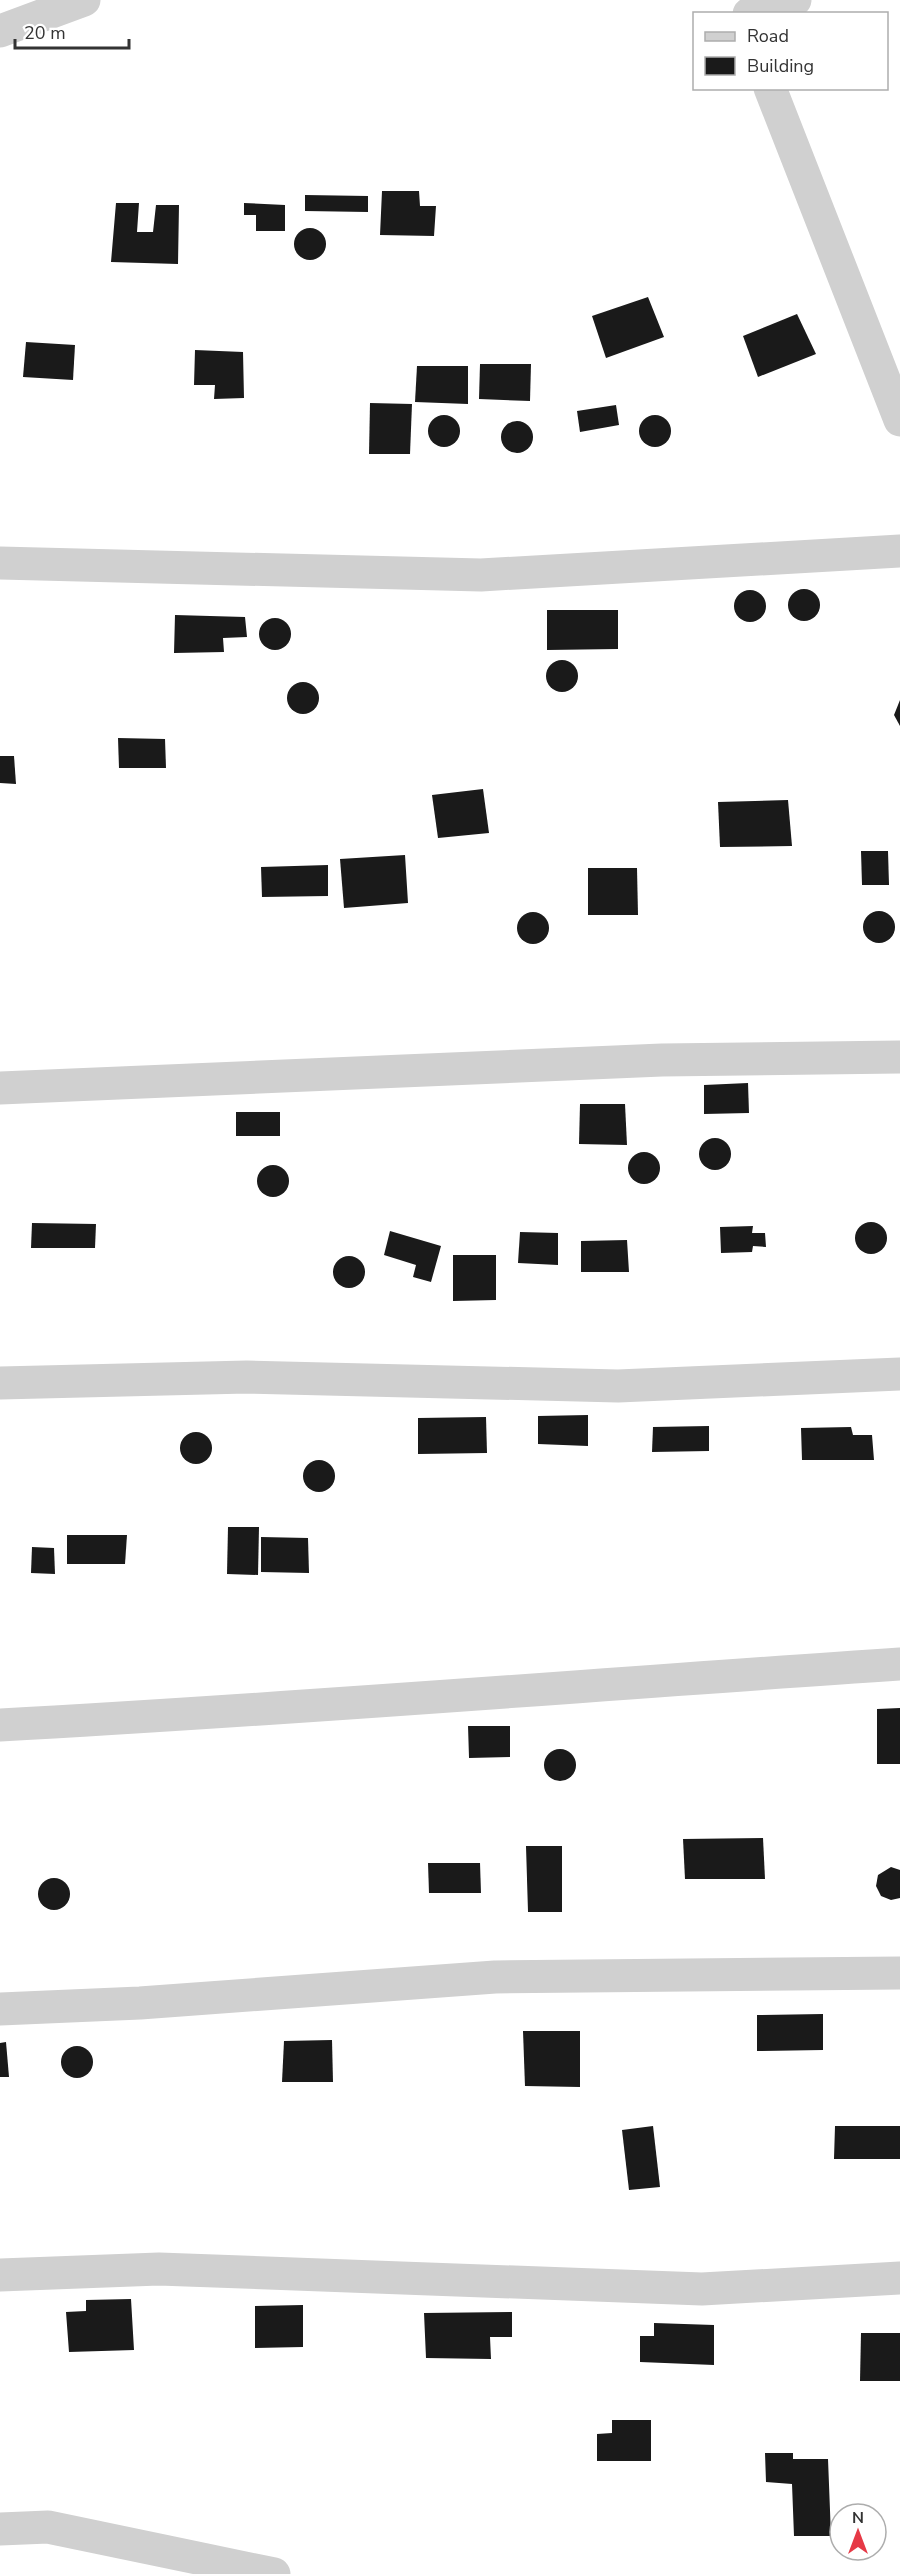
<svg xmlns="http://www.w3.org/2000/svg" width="900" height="2574" font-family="'Nunito Sans',sans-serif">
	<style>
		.building { fill: #1a1a1a }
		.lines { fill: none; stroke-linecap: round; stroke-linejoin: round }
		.street { stroke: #d0d0d0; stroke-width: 33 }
	</style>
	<rect width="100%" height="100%" fill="#fff"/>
	<g class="building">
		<path d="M 382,191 L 419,191 L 420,206 L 436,206 L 434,236 L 380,235 Z"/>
		<path d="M 305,195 L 368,196 L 368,212 L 305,211 Z"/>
		<path d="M 116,203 L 139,203 L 137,232 L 153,232 L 156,205 L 179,205 L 178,264 L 111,262 Z"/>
		<path d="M 244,203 L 285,205 L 285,231 L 256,231 L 256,215 L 244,215 Z"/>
		<circle cx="310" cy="244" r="16"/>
		<path d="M 648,297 L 664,337 L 606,358 L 592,316 Z"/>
		<path d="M 797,314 L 816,354 L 758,377 L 743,336 Z"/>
		<path d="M 26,342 L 75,345 L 73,380 L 23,377 Z"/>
		<path d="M 195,350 L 243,352 L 244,398 L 214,399 L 215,385 L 194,385 Z"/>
		<path d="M 480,364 L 531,364 L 530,401 L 479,399 Z"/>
		<path d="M 417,366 L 468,366 L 468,404 L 415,402 Z"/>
		<path d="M 370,403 L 412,404 L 410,454 L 369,454 Z"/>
		<path d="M 616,405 L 619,425 L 580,432 L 577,411 Z"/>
		<circle cx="655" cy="431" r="16"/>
		<circle cx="444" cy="431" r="16"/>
		<circle cx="517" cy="437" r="16"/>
		<circle cx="804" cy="605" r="16"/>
		<circle cx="750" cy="606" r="16"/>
		<path d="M 547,610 L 618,610 L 618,649 L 547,650 Z"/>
		<path d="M 175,615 L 245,617 L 247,637 L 223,638 L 224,652 L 174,653 Z"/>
		<circle cx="275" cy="634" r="16"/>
		<circle cx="562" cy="676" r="16"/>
		<circle cx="303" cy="698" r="16"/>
		<path d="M 900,700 L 900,726 L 894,715 Z"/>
		<path d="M 118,738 L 165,739 L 166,768 L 119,768 Z"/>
		<path d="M 0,756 L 14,756 L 16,784 L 0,783 Z"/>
		<path d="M 483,789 L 489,833 L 438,838 L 432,795 Z"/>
		<path d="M 788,800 L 792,846 L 720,847 L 718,802 Z"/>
		<path d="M 861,851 L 888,851 L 889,885 L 862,885 Z"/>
		<path d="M 405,855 L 408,903 L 344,908 L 340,859 Z"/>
		<path d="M 328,865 L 328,896 L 262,897 L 261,867 Z"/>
		<path d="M 588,868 L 637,868 L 638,915 L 588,915 Z"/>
		<circle cx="879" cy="927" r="16"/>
		<circle cx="533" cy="928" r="16"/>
		<path d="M 748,1083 L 749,1113 L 704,1114 L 704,1085 Z"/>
		<path d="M 580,1104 L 625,1104 L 627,1145 L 579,1144 Z"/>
		<rect x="236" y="1112" width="44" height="24"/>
		<circle cx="715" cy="1154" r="16"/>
		<circle cx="644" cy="1168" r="16"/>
		<circle cx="273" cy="1181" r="16"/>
		<circle cx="871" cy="1238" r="16"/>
		<path d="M 32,1223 L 96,1224 L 95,1248 L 31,1248 Z"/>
		<path d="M 753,1226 L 752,1233 L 765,1233 L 766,1247 L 753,1246 L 752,1252 L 721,1253 L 720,1227 Z"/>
		<path d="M 390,1231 L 441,1246 L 431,1282 L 413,1277 L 416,1265 L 384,1255 Z"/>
		<path d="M 520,1232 L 558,1233 L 558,1265 L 518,1263 Z"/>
		<path d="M 627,1240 L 629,1272 L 581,1272 L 581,1241 Z"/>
		<path d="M 453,1255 L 496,1255 L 496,1300 L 453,1301 Z"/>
		<circle cx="349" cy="1272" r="16"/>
		<path d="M 588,1415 L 588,1446 L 538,1444 L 538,1416 Z"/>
		<path d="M 486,1417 L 487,1453 L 418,1454 L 418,1418 Z"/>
		<path d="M 709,1426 L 709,1451 L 652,1452 L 653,1427 Z"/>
		<path d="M 851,1427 L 853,1435 L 872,1435 L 874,1460 L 802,1460 L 801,1428 Z"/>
		<circle cx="196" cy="1448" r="16"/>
		<circle cx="319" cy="1476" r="16"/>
		<path d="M 228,1527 L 259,1527 L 258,1575 L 227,1574 Z"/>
		<path d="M 67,1535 L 127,1535 L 125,1564 L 67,1564 Z"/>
		<path d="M 261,1537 L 308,1538 L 309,1573 L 261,1572 Z"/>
		<path d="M 32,1547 L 54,1548 L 55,1574 L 31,1573 Z"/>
		<path d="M 900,1708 L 900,1764 L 877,1764 L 877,1709 Z"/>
		<path d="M 468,1726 L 510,1726 L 510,1757 L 469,1758 Z"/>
		<circle cx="560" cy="1765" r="16"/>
		<path d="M 763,1838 L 765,1879 L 685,1879 L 683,1839 Z"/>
		<path d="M 526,1846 L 562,1846 L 562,1912 L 528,1912 Z"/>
		<path d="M 428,1863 L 480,1863 L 481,1893 L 429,1893 Z"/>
		<path d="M 891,1867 L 900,1870 L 900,1898 L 891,1900 L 881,1896 L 876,1886 L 878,1875 Z"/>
		<circle cx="54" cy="1894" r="16"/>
		<path d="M 823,2014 L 823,2050 L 757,2051 L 757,2015 Z"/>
		<path d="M 523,2031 L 580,2031 L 580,2087 L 525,2086 Z"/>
		<path d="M 332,2040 L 333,2082 L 282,2082 L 284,2041 Z"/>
		<path d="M 6,2042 L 9,2077 L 0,2077 L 0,2043 Z"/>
		<circle cx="77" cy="2062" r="16"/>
		<path d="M 653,2126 L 660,2187 L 629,2190 L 622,2130 Z"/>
		<path d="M 835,2126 L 900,2126 L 900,2159 L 834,2159 Z"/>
		<path d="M 131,2299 L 134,2350 L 69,2352 L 66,2312 L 86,2311 L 86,2300 Z"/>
		<path d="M 303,2305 L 303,2347 L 255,2348 L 255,2306 Z"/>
		<path d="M 512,2312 L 512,2337 L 490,2337 L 491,2359 L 426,2358 L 424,2313 Z"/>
		<path d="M 654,2323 L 714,2325 L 714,2365 L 640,2362 L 640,2336 L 654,2336 Z"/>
		<path d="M 861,2333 L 900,2333 L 900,2381 L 860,2381 Z"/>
		<path d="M 612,2420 L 651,2420 L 651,2461 L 597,2461 L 597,2434 L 612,2433 Z"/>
		<path d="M 765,2453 L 793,2453 L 793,2459 L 828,2459 L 831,2536 L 794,2536 L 792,2484 L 766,2482 Z"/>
	</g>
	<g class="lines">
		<g class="street">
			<path d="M 749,14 L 795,0"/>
			<path d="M 0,31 L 84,0"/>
			<path d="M 770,88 L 900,420"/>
			<path d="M 0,563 L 481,575 L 900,551"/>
			<path d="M 0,1088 L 662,1060 L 900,1057"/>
			<path d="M 0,1383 L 247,1377 L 618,1386 L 900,1374"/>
			<path d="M 0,1725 C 300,1709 600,1684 900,1664"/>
			<path d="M 0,2009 L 140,2003 L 495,1977 L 900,1973"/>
			<path d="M 0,2275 L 159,2269 L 702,2289 L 900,2278"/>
			<path d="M 0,2529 L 48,2527 L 274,2574"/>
		</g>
	</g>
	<rect x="693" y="12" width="195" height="78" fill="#ffffff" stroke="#adadad" stroke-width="1.5"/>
	<rect x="705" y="32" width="30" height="9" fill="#d0d0d0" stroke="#adadad" stroke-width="1.5"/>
	<text x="747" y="42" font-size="18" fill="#333333">Road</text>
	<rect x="705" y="57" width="30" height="18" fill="#1a1a1a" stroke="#adadad" stroke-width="1.5"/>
	<text x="747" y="72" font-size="18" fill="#333333">Building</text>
	<g transform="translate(858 2532)"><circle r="28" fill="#ffffff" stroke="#adadad" stroke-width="1.5"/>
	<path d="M0-4.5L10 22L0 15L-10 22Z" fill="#e63946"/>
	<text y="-9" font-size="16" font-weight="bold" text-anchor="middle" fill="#333333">N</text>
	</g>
	<path d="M15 39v9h114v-9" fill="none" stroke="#333333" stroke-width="3"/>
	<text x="24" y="39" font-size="18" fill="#333333" stroke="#ffffff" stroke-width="4.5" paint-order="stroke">20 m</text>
</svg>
